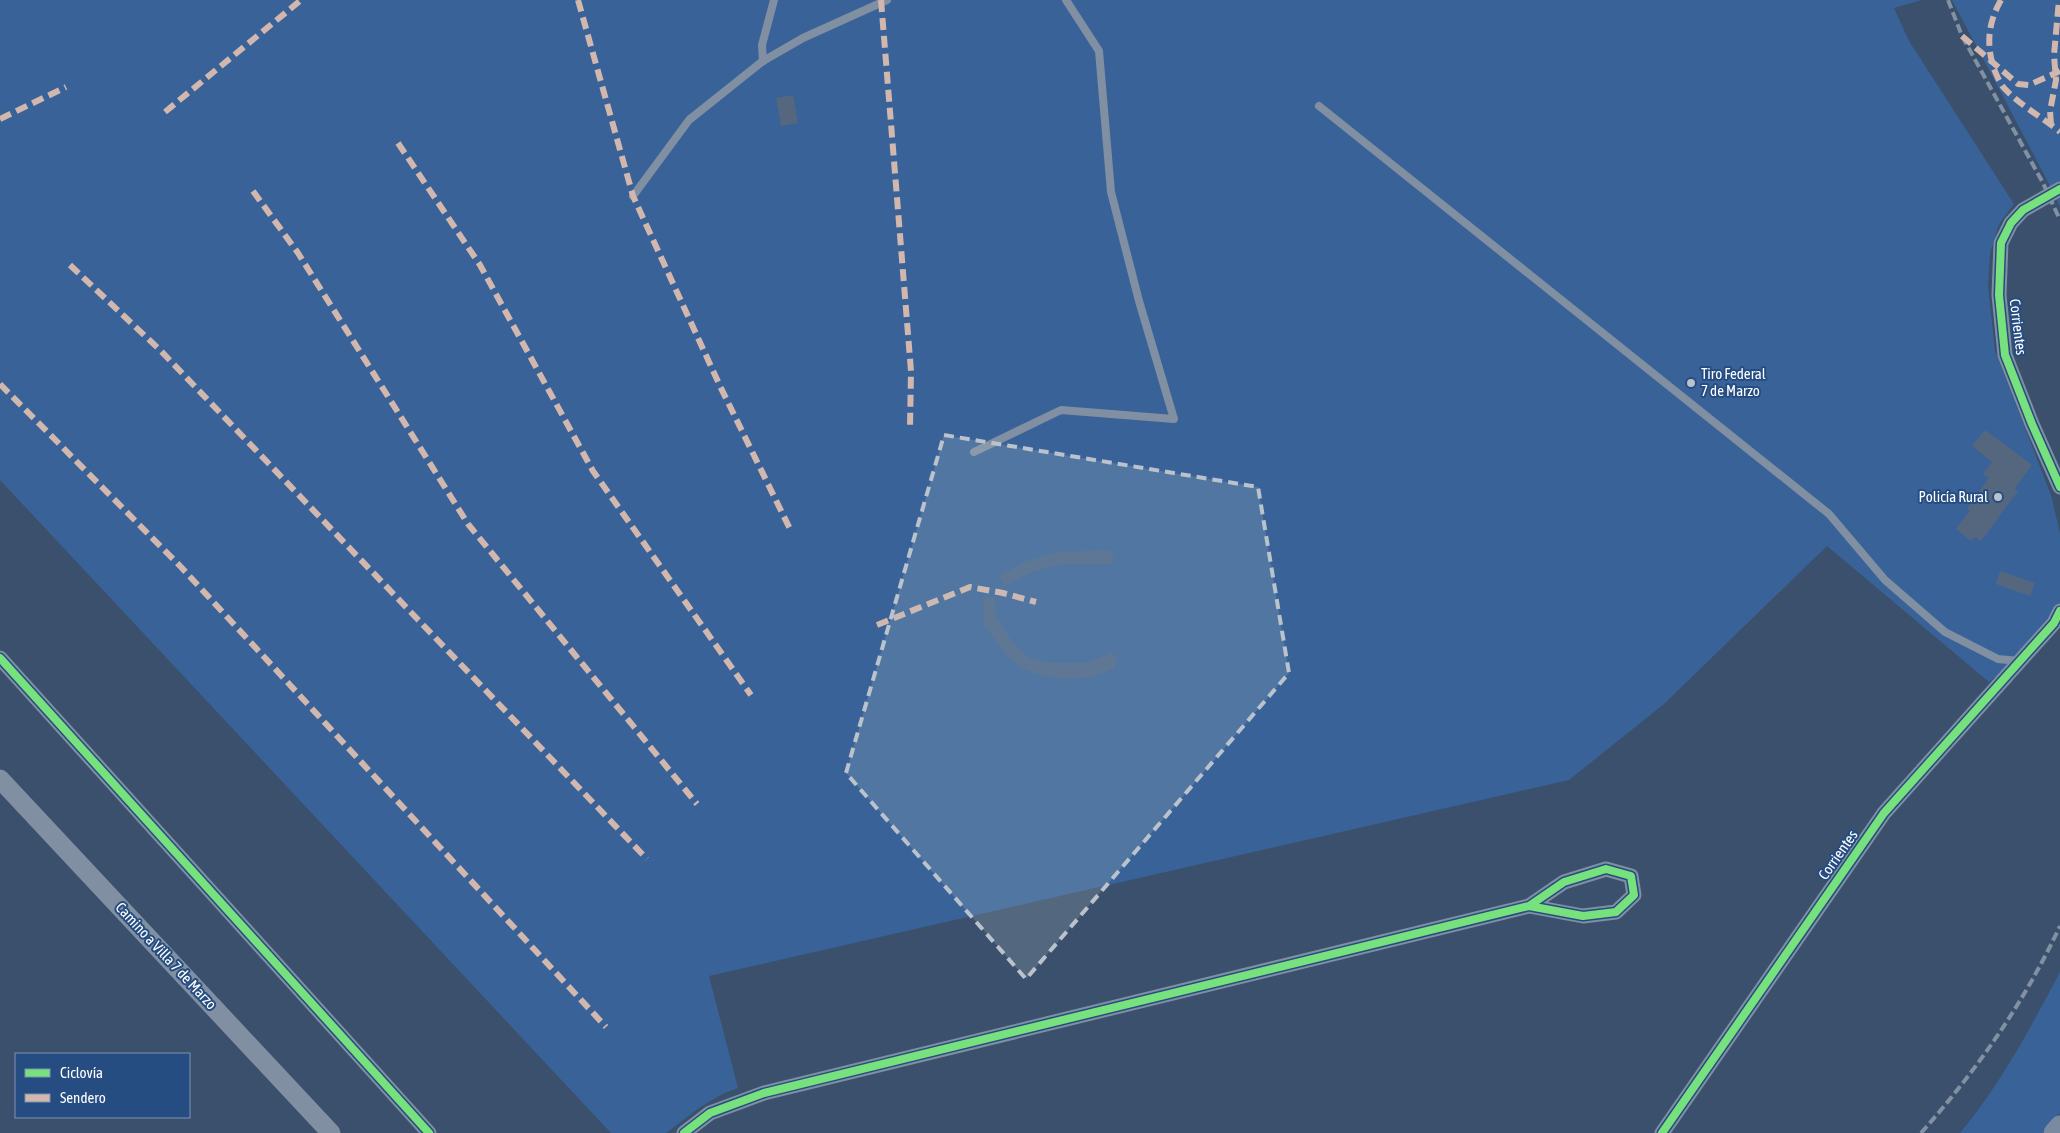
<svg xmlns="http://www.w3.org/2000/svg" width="2060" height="1133" font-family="'Asap Condensed',sans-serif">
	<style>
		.green { fill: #396398 }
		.water { fill: #476488 }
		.building { fill: #55677e }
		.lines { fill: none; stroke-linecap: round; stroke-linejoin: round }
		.service { stroke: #808fa2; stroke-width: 8 }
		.minor { stroke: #808fa2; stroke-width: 15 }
		.tertiary { stroke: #808fa2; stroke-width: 19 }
		.secondary { stroke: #7b8b9f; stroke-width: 21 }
		.rail { stroke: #8190a2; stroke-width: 4; stroke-dasharray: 9 4; stroke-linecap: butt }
		.quiet { stroke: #d1b7ad; stroke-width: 6; stroke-dasharray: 12 6; stroke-linecap: butt }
		.cycleway-casing { stroke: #254d81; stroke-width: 11 }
		.cycleway { stroke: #77e17e; stroke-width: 8 }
		.marked { fill: #bac2cc; fill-opacity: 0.2; stroke: #bac2cc; stroke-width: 4; stroke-dasharray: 10 6; stroke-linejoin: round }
		.poi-dot { fill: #bac2cc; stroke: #254d81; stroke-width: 2 }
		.labels { text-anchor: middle; stroke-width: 4; stroke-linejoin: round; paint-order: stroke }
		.street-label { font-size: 15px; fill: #fff; stroke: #254d81 }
		.poi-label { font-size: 15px; fill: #fff; stroke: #254d81; text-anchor: start }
	</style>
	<rect width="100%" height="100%" fill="#3a506c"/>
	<g class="green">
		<path d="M 0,0 L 1922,0 L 1894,8 L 1909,41 L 2014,204 L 1999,224 L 1990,253 L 1988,286 L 1995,351 L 2051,495 L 2060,533 L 2060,603 L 2008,667 L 1989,682 L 1827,546 L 1664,704 L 1569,780 L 709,976 L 738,1088 L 722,1094 L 699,1108 L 666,1133 L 611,1133 L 0,480 Z"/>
		<path d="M 1952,0 L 2060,0 L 2060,207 L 2047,180 Z"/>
		<path d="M 2060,972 L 2060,1113 L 2043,1133 L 1960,1133 C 2000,1085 2031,1027 2060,972 Z"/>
	</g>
	<g class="water">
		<path d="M 1110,550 L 1115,561 L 1111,564 L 1061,564 L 1032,572 L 1005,586 L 998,576 L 1024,562 L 1056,552 Z"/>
		<path d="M 983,598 L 995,598 L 996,617 L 1014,644 L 1030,658 L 1051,663 L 1087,663 L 1112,652 L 1118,661 L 1113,669 L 1091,677 L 1062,679 L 1037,674 L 1019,667 L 1006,654 L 984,625 Z"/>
	</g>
	<g class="building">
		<path d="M 793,95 L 798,123 L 781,126 L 776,98 Z"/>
		<path d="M 1985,430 L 2032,465 L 2015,488 L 2018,491 L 1981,541 L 1975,537 L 1971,541 L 1956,529 L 1970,510 L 1967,508 L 1989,478 L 1983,474 L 1992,462 L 1972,446 Z"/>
		<path d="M 2000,571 L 2035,583 L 2030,596 L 1996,584 Z"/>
	</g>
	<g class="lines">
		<g class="service">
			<path d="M 763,61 L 762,45 L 774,0"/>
			<path d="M 1319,106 L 1829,514 L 1885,580 L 1945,632 L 1998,659 L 2019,661"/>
			<path d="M 633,196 L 689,120 L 763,61 L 803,38 L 887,0"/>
			<path d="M 974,452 L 1061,410 L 1174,419 L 1139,301 L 1111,192 L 1099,51 L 1066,0"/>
		</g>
		<g class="minor">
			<path d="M 2060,189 L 2023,210 L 2011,223 L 2001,243 L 1999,295 L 2005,355 L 2032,424 L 2060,487"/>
			<path d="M 0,658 L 429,1133"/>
			<path d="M 684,1133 L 710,1113 L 764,1093 L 1529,906 L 1564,882 L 1606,869 L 1631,876 L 1634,895 L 1616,912 L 1583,916 L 1529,906"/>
			<path d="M 1662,1133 L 1884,813 L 2054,623 L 2060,611"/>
		</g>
		<path class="tertiary" d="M 0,779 L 331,1133"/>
		<path class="secondary" d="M 2054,1133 L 2060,1126"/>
		<g class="rail">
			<path d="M 1948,0 L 1962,36 L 2043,183 L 2060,220"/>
			<path d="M 1921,1133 C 1977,1070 2024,1003 2060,926"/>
		</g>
		<g class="quiet">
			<path d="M 578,0 L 633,196 L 720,386 L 791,531"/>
			<path d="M 881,0 L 911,371 L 910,428"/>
			<path d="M 2001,0 C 1988,23 1986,44 1994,69 C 1997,76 2000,84 2005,89 C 2021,106 2042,117 2060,132"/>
			<path d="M 1962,36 L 2018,84 L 2029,85 L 2060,71"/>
			<path d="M 165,112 L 301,0"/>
			<path d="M 0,119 L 66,87"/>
			<path d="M 2051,124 L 2050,111 L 2056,80 L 2054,55 L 2059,0"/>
			<path d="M 398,143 L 480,265 L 593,471 L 751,695"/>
			<path d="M 253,191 L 298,253 L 468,524 L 697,804"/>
			<path d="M 70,265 L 161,351 L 647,859"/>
			<path d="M 0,384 L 181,567 L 606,1027"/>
			<path d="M 877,625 L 970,587 L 1003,593 L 1036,602"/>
		</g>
		<g class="cycleway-casing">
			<g id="cycleway">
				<path d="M 2060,189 L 2023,210 L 2011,223 L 2001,243 L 1999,295 L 2005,355 L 2032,424 L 2060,487"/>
				<path d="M 0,658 L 429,1133"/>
				<path d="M 684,1133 L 710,1113 L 764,1093 L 1529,906 L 1564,882 L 1606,869 L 1631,876 L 1634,895 L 1616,912 L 1583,916 L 1529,906"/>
				<path d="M 1662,1133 L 1884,813 L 2054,623 L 2060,611"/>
			</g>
		</g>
		<use href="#cycleway" class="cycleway"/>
	</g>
	<path class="marked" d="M 944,435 L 1258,487 L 1289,673 L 1026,979 L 846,773 Z"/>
	<g class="poi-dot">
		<circle cx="1691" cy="383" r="5"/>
		<circle cx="1998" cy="497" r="5"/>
	</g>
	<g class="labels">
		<g class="street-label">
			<text transform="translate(2018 327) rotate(83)" y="5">Corrientes</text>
			<text transform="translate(1838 855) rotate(-55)" y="5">Corrientes</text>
			<text transform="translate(166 956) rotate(47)" y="5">Camino a Villa 7 de Marzo</text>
		</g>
		<g class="poi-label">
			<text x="1701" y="379">Tiro Federal<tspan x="1701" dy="17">7 de Marzo</tspan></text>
			<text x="1988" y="502" text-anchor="end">Policía Rural</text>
		</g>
	</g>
	<rect x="15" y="1053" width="175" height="65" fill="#254d81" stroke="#7c94b3"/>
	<rect x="25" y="1069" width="25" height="8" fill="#77e17e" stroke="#7c94b3"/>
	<text x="60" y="1078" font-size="15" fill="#ffffff">Ciclovía</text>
	<rect x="25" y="1094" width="25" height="8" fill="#d1b7ad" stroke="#7c94b3"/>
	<text x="60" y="1103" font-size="15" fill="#ffffff">Sendero</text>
</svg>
